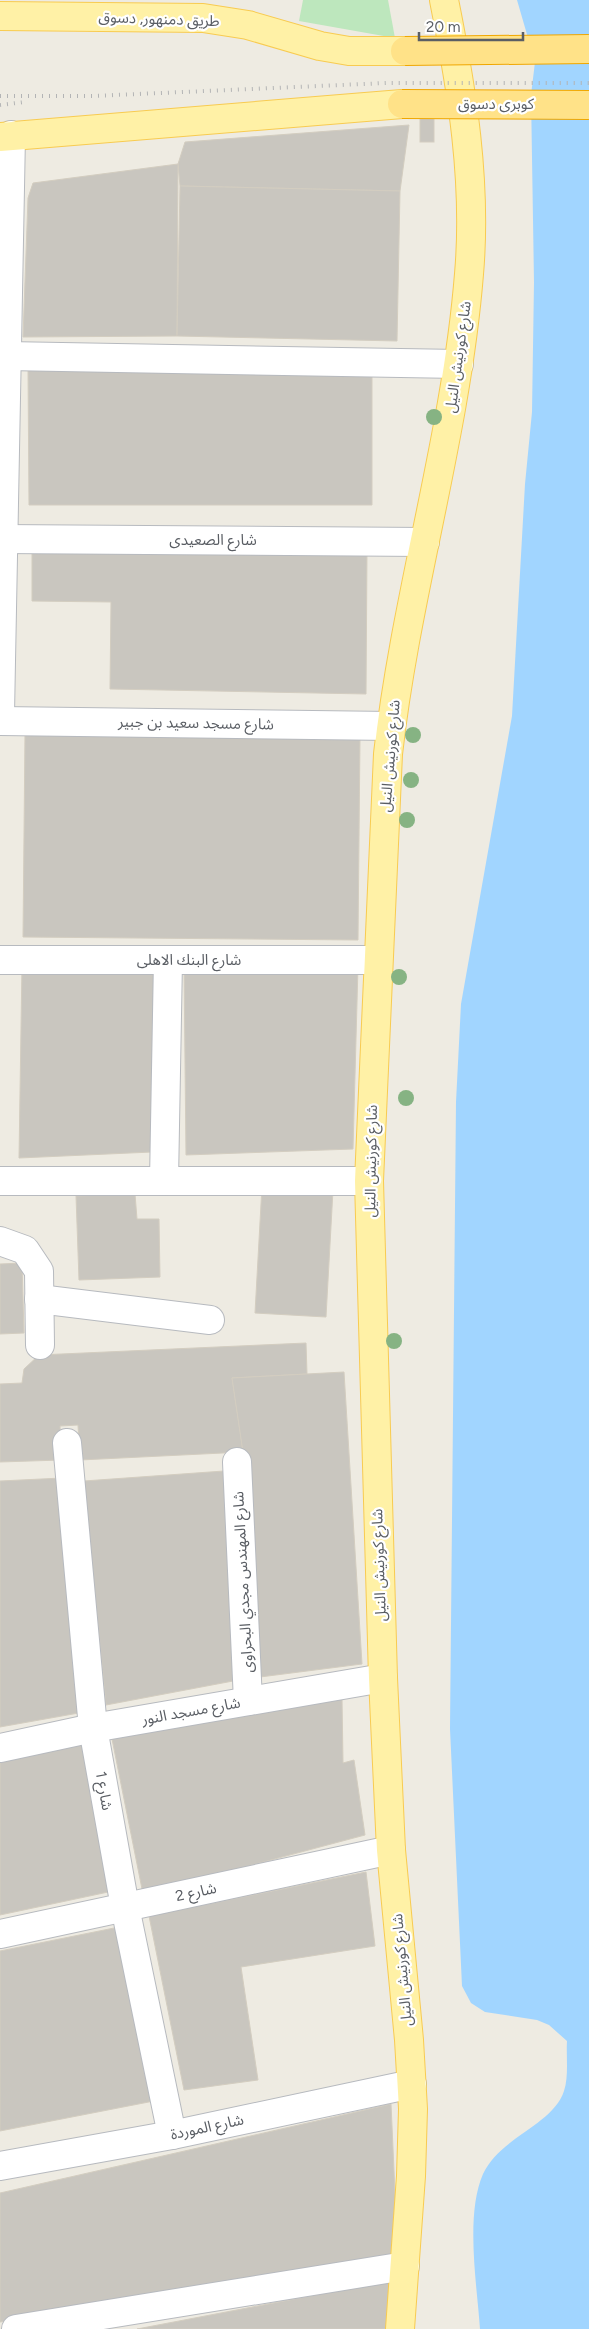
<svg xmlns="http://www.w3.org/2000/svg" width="589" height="2329" font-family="Figtree,'Noto Sans Arabic',sans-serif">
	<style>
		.green { fill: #bde7bd }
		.water { fill: #a1d5ff }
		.building { fill: #c9c6bf; stroke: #d3cdc0 }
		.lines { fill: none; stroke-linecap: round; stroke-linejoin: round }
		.minor-casing { stroke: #b7babf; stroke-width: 30 }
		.major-casing { stroke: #f8cb51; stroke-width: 30 }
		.minor { stroke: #fff; stroke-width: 28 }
		.major { stroke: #fff1a6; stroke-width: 28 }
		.rail { stroke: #b3b4b5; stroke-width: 4; stroke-dasharray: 1 6; stroke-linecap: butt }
		.highway-bridge-casing { stroke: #f0a700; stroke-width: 30; stroke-linecap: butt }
		.highway-bridge { stroke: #ffe288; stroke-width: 28 }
		.tree { fill: #86b383 }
		.labels { text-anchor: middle; stroke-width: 4.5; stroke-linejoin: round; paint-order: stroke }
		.street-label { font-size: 15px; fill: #5a5e64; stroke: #fff }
	</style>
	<rect width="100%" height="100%" fill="#eeebe2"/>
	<path class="green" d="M 303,0 L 388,0 L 395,38 L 299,21 Z"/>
	<path class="water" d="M 517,0 L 589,0 L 589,2329 L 480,2329 C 477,2285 465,2215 483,2174 C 500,2137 553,2125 564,2091 C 569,2076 566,2056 567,2041 L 549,2025 L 537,2020 L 485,2012 L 471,2003 L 462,1986 L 450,1729 L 456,1102 L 461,1004 L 512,716 L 525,484 L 532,412 L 534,282 L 531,95 L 535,62 Z"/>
	<g class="building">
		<rect x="420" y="109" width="14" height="33"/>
		<path d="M 409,125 L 400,191 L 180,186 L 178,164 L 185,142 Z"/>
		<path d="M 178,164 L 177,336 L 23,337 L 28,198 L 33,183 Z"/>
		<path d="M 180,186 L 400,191 L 397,341 L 177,336 Z"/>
		<path d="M 28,368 L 372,368 L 372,505 L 29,505 Z"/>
		<path d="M 32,543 L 367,547 L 366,694 L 110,689 L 111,602 L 32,601 Z"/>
		<path d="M 25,733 L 360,737 L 358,940 L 23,937 Z"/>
		<path d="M 22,964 L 157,966 L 152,1152 L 19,1158 Z"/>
		<path d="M 184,965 L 358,966 L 353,1149 L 186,1155 Z"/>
		<path d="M 262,1186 L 333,1190 L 326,1317 L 255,1313 Z"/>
		<path d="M 135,1194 L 137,1219 L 159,1219 L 160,1277 L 79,1280 L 76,1196 Z"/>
		<path d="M 22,1263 L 24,1333 L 0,1334 L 0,1264 Z"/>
		<path d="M 306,1343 L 307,1374 L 232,1378 L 243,1452 L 80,1460 L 78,1425 L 60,1426 L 61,1460 L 0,1462 L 0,1384 L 22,1383 L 24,1369 L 39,1355 Z"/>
		<path d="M 344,1372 L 362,1664 L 260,1677 L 243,1452 L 232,1378 Z"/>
		<path d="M 224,1471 L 233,1681 L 106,1705 L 84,1481 Z"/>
		<path d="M 62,1478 L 90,1711 L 0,1727 L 0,1481 Z"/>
		<path d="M 342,1699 L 343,1763 L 354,1760 L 365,1835 L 143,1894 L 111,1734 Z"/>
		<path d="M 85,1743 L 113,1891 L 0,1915 L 0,1757 Z"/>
		<path d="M 366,1872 L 375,1946 L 241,1967 L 258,2080 L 184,2090 L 149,1916 Z"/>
		<path d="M 124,1926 L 159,2100 L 0,2131 L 0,1951 Z"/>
		<path d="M 391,2104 L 398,2260 L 0,2322 L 0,2193 Z"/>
		<path d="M 394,2280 L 390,2329 L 137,2329 Z"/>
	</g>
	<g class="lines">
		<g class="minor-casing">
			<g id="minor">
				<path d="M 6,356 L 459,364"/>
				<path d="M 0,539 L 425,542"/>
				<path d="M 0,714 L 11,135"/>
				<path d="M 0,721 L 391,726"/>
				<path d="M 0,960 L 378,960"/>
				<path d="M 0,1181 L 369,1181"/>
				<path d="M 164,1181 L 168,960"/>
				<path d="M 0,1241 L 25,1250 L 39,1271 L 40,1345"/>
				<path d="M 39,1299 L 210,1320"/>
				<path d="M 67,1443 L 93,1728 L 125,1907 L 172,2135"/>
				<path d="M 237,1462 L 248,1701"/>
				<path d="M 0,1748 L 93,1728 L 383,1678"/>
				<path d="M 0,1934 L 391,1850"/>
				<path d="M 0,2166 L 172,2135 L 412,2084"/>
				<path d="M 16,2329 L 405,2266"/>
			</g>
		</g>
		<g class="major-casing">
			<g id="major">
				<path d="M 0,16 L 203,18 L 248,25 L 320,46 L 349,51 L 405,51"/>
				<path d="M 0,137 L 402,104"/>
				<path d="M 400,2329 L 411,2176 L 413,2109 L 409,2040 L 391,1850 L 383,1678 L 369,1181 L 388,754 C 406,593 456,436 469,274 C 477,182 462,90 444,0"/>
			</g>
		</g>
		<use href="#minor" class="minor"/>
		<use href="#major" class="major"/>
		<g class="rail">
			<path d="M 0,96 L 93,96 L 386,83 L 589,83"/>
			<path d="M 0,105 L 25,102"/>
		</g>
		<g class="highway-bridge-casing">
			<g id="highway-bridge">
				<path d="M 405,51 L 589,49"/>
				<path d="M 402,104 L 589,105"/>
			</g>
		</g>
		<use href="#highway-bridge" class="highway-bridge"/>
	</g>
	<g class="tree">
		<circle cx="434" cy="417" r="8"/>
		<circle cx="413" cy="735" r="8"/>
		<circle cx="411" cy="780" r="8"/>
		<circle cx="407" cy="820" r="8"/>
		<circle cx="399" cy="977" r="8"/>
		<circle cx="406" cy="1098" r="8"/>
		<circle cx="394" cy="1341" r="8"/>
	</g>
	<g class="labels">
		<g class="street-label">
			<text transform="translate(159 19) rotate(2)" y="5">طريق دمنهور, دسوق</text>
			<text x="496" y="109">كوبرى دسوق</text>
			<text transform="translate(458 357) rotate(-82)" y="5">شارع كورنيش النيل</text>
			<text x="213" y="545">شارع الصعيدى</text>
			<text transform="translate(196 723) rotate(1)" y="5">شارع مسجد سعيد بن جبير</text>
			<text transform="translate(390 756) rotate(-85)" y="5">شارع كورنيش النيل</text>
			<text x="189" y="965">شارع البنك الاهلى</text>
			<text transform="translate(371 1161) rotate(-89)" y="5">شارع كورنيش النيل</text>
			<text transform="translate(379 1565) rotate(-92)" y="5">شارع كورنيش النيل</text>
			<text transform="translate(243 1582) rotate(-93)" y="5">شارع المهندس مجدي البحراوى</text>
			<text transform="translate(191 1711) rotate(-10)" y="5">شارع مسجد النور</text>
			<text transform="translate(104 1791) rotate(80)" y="5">شارع 1</text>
			<text transform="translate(196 1892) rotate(-12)" y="5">شارع 2</text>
			<text transform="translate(402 1970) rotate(-95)" y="5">شارع كورنيش النيل</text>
			<text transform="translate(207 2127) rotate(-12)" y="5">شارع الموردة</text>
		</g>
	</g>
	<path d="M419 32v8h104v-8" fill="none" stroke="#5a5e64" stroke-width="2.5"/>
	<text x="426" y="32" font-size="15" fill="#5a5e64" stroke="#ffffff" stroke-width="4" paint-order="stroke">20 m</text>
</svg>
